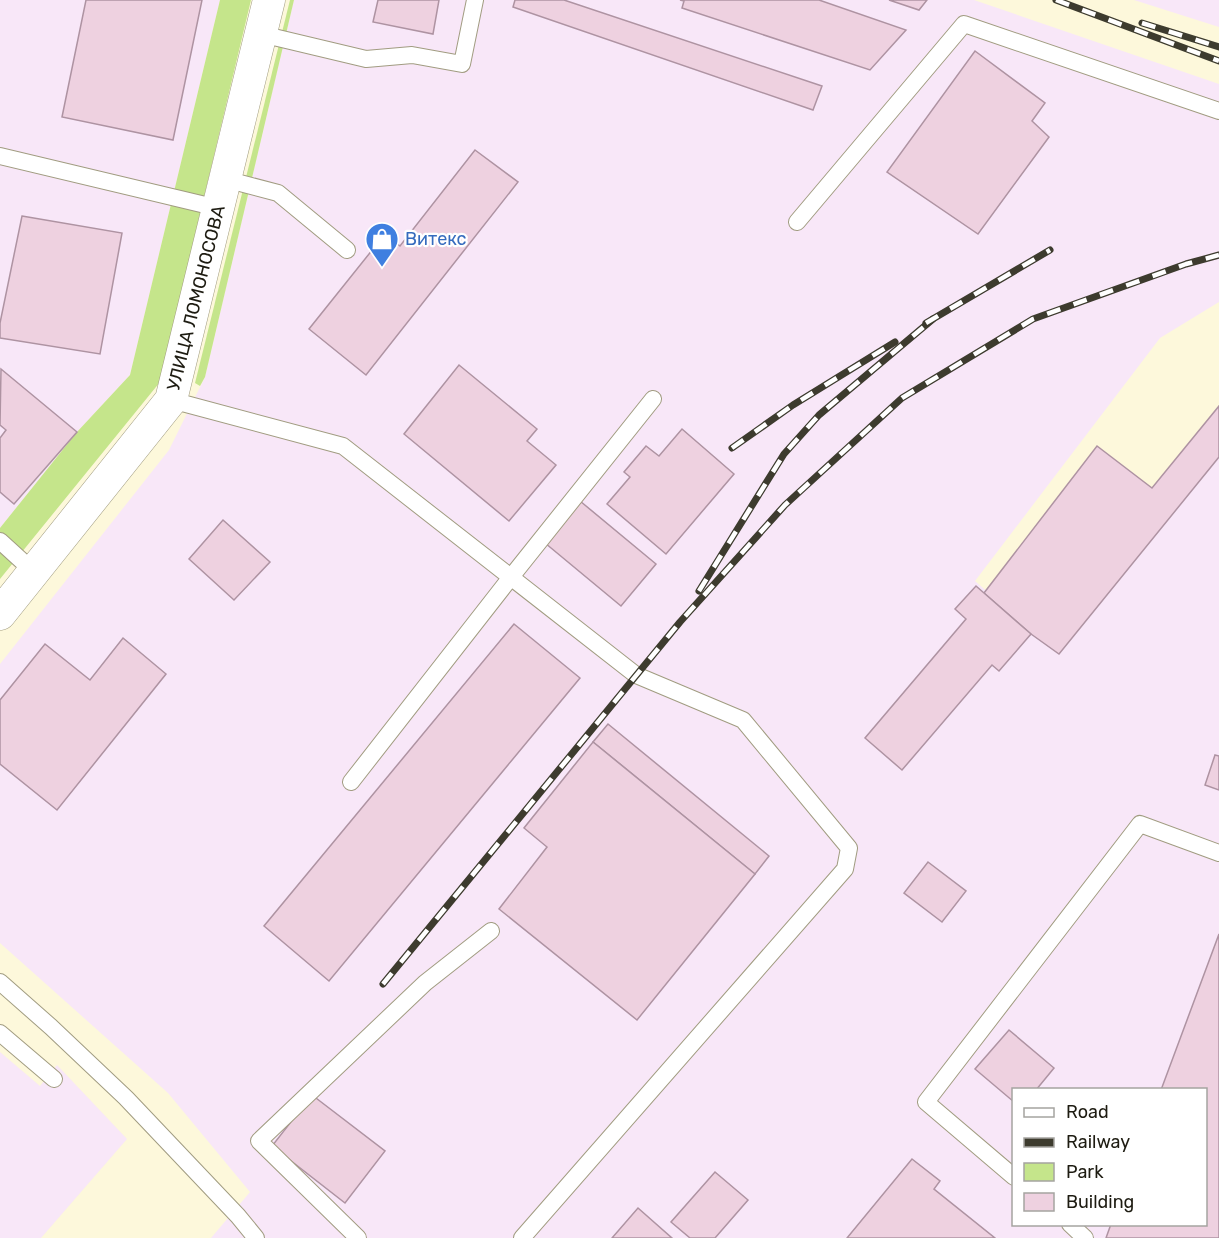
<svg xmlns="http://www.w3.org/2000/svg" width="1219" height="1238" font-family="Rubik,sans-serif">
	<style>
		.industrial { fill: #f8e7f8; fill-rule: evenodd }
		.green { fill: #c5e58b }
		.building { fill: #eed1e0; stroke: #ae93a2; stroke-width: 1.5 }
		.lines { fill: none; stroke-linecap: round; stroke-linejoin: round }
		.service-casing { stroke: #a19c81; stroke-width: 18 }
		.minor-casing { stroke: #a19c81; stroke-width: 33 }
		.service { stroke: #fff; stroke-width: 16 }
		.minor { stroke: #fff; stroke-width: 32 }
		.rail-casing { stroke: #3d3b2e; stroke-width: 7 }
		.rail { stroke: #fff; stroke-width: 4.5; stroke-dasharray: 14; stroke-linecap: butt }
		.labels { text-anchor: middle; stroke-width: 4.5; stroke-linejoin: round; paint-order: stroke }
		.shop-label { font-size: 18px; fill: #366cbe; stroke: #fff; text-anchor: start }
		.street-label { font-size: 18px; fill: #1e1c12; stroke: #fff }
	</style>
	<rect width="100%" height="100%" fill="#fdf8db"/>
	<g class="industrial">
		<path d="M 0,0 L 220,0 L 130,375 L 77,432 L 0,528 Z"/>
		<path d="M 294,0 L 974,0 L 1219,84 L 1219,302 L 1160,338 L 975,581 L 1059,654 L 1219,457 L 1219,1238 L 211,1238 L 250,1192 L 168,1093 L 0,943 L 0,664 L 169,450 L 205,377 ZM 1014,1090 L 1206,1090 L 1206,1224 L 1014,1224 Z"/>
		<path d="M 1134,0 L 1219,0 L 1219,27 Z"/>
		<path d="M 0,1052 L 40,1086 L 57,1065 L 127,1139 L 41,1238 L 0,1238 Z"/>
	</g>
	<g class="green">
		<path d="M 220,0 L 251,0 L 160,382 L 0,579 L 0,528 L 77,432 L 130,375 Z"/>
		<path d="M 290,0 L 294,0 L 205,377 L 200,386 L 195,383 Z"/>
	</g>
	<g class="building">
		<path d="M 86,0 L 202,0 L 173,140 L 62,117 Z"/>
		<path d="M 378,0 L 439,0 L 433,34 L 373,22 Z"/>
		<path d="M 515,0 L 564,0 L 822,86 L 813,110 L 513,7 Z"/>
		<path d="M 680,0 L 819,0 L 906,30 L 870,70 L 682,8 L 684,1 Z"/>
		<path d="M 889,0 L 927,0 L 919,10 Z"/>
		<path d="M 975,51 L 1045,103 L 1032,121 L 1049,137 L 978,234 L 887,172 Z"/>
		<path d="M 475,150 L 518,182 L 366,375 L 309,329 L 385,234 L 400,246 Z"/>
		<path d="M 22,216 L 122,233 L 100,354 L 0,338 L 0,323 Z"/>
		<path d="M 459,365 L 537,429 L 527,441 L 556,465 L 509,521 L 404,434 Z"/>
		<path d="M 1,369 L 77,432 L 14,504 L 0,492 L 0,438 L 6,430 L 0,425 Z"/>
		<path d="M 1219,406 L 1219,457 L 1059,654 L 1031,634 L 984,593 L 1097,446 L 1152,488 Z"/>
		<path d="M 682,429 L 734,474 L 666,554 L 607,504 L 630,477 L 624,472 L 646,446 L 659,456 Z"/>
		<path d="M 580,501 L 656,564 L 621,606 L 545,543 Z"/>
		<path d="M 223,520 L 270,562 L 234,600 L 189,559 Z"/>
		<path d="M 976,586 L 1031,634 L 999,671 L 992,665 L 902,770 L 865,738 L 966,619 L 955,609 Z"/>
		<path d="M 514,624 L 580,678 L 329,981 L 264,926 Z"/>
		<path d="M 123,638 L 166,674 L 57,810 L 0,764 L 0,700 L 45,644 L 90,680 Z"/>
		<path d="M 608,724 L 769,856 L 755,874 L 593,742 Z"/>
		<path d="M 593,742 L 755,874 L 637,1020 L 499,909 L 547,847 L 524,828 Z"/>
		<path d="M 1215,755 L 1219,756 L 1219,790 L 1205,785 Z"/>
		<path d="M 928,862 L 966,891 L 942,922 L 904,893 Z"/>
		<path d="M 1219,934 L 1219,1238 L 1106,1238 L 1111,1224 L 1206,1224 L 1206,1090 L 1161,1090 Z"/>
		<path d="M 1009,1030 L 1054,1068 L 1036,1090 L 1014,1090 L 1014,1102 L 975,1069 Z"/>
		<path d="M 312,1095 L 385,1151 L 345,1203 L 272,1146 Z"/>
		<path d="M 912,1159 L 940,1181 L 934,1189 L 995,1238 L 847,1238 Z"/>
		<path d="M 715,1172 L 748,1200 L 715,1238 L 690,1238 L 671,1222 Z"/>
		<path d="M 638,1208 L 672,1238 L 612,1238 Z"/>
	</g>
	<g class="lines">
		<g class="service-casing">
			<g id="service">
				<path d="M 261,34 L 366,59 L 412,55 L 462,64 L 475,0"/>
				<path d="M 0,156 L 218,208 L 225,179 L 278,193 L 347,250"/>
				<path d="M 797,222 L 964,24 L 1219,111"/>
				<path d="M 171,400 L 343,446 L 636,675 L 743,720 L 849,848 L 845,869 L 522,1238"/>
				<path d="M 0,541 L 34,572"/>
				<path d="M 351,782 L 511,577 L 653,399"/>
				<path d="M 0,982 L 51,1027 L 126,1098 L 238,1216 L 256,1238"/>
				<path d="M 0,1033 L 54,1079"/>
				<path d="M 1014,1177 L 926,1102 L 1140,824 L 1219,853"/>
				<path d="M 1070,1224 L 1085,1238"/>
				<path d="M 358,1238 L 259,1141 L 425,983 L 491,931"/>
			</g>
		</g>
		<g class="minor-casing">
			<path id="minor" d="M 0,614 L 171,400 L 269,0"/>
		</g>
		<use href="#service" class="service"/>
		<use href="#minor" class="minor"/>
		<g class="rail-casing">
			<g id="rail">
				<path d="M 1056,0 L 1219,61"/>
				<path d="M 1142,23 L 1219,47"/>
				<path d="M 926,323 L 1050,250"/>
				<path d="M 732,448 L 793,405 L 895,342"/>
				<path d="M 699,591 L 784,454 L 819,415 L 933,319"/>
				<path d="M 383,984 L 680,622 L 785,505 L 902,398 L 1033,319 L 1186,264 L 1219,255"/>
			</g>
		</g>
		<use href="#rail" class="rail"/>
	</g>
	<defs>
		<g id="shop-pin" transform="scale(1.725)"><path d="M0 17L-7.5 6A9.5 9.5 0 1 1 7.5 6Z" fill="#3f7fe0" stroke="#fff"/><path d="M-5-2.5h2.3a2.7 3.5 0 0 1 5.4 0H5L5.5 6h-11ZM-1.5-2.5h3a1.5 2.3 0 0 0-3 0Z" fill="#fff"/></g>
	</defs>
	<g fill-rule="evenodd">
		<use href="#shop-pin" x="382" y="239"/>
	</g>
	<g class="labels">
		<g class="shop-label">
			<text x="405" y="245">Витекс</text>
		</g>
		<g class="street-label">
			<text transform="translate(196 298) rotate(-76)" y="6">УЛИЦА ЛОМОНОСОВА</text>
		</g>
	</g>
	<rect x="1012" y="1088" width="195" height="138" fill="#ffffff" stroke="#a5a4a0" stroke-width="1.5"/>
	<rect x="1024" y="1108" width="30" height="9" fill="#ffffff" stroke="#a5a4a0" stroke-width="1.5"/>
	<text x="1066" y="1118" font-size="18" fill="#1e1c12">Road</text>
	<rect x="1024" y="1138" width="30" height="9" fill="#3d3b2e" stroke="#a5a4a0" stroke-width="1.5"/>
	<text x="1066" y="1148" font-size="18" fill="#1e1c12">Railway</text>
	<rect x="1024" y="1163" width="30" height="18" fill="#c5e58b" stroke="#a5a4a0" stroke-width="1.5"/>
	<text x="1066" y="1178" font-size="18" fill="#1e1c12">Park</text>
	<rect x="1024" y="1193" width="30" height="18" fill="#eed1e0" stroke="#a5a4a0" stroke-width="1.5"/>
	<text x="1066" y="1208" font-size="18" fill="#1e1c12">Building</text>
</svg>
